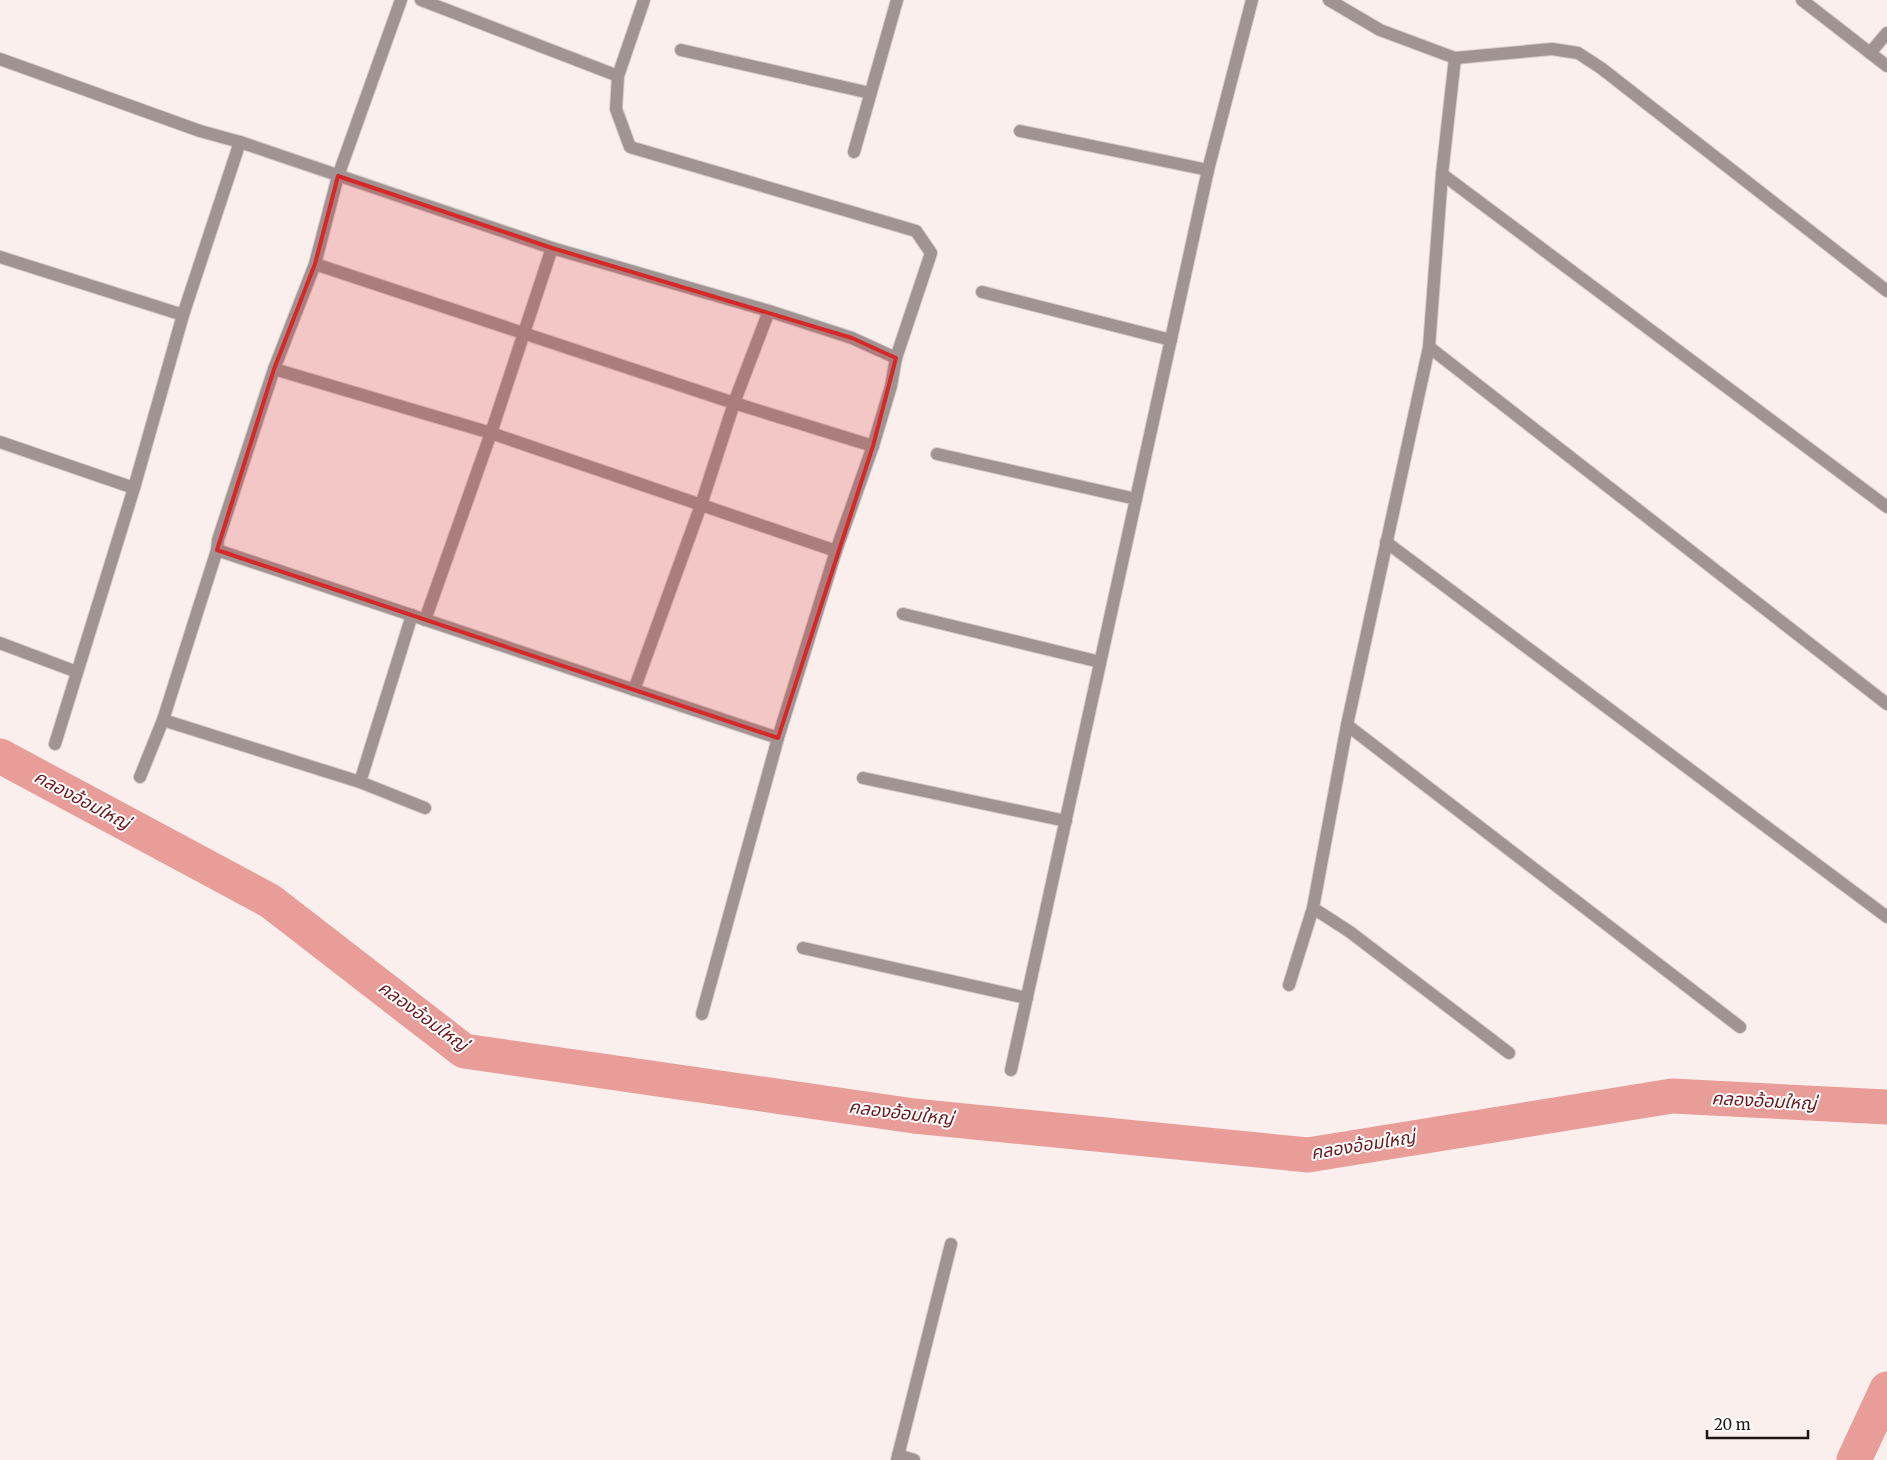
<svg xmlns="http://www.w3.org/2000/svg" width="1887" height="1460" font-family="Merriweather,'Noto Sans Thai',serif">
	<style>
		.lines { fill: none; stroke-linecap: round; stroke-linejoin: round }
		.canal { stroke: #e89d99; stroke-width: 35 }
		.minor-casing { stroke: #d8cccb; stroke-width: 14 }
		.minor { stroke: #a09392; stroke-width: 12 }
		.marked { fill: #d62828; fill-opacity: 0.2; stroke: #d62828; stroke-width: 4; stroke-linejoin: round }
		.labels { text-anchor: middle; stroke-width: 4; stroke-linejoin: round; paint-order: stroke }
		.water-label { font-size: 18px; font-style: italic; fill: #6f181c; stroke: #fff }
	</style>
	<rect width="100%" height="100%" fill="#fbefee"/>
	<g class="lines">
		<g class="canal">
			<path d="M 0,756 L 270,901 L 464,1051 L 914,1116 L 1308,1155 L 1672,1096 L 1887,1107"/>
			<path d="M 1854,1460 L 1887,1389"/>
		</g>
		<g class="minor-casing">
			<g id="minor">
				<path d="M 421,0 L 618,76"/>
				<path d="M 644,0 L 618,76 L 616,109 L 630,147 L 916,231 L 931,253 L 896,358 L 891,386 L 873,446 L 836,551 L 778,738 L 702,1014"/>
				<path d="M 1329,0 L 1380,30 L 1455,58 L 1552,49 L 1578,53 L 1601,68 L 1887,291"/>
				<path d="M 1802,0 L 1887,66"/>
				<path d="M 681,50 L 870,93"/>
				<path d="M 1870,53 L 1887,33"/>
				<path d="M 1455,58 L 1442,174 L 1429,347 L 1347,725 L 1313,908 L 1350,932 L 1509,1053"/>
				<path d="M 0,59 L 200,131 L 240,142 L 552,248 L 769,311 L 852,338 L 896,358"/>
				<path d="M 1020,131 L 1208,170"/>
				<path d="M 854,152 L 897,0"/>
				<path d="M 1442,174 L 1887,507"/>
				<path d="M 0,257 L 183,315"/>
				<path d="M 315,264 L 734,403 L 873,446"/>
				<path d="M 982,292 L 1171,340"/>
				<path d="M 1429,347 L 1887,704"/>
				<path d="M 274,369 L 491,433 L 836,551"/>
				<path d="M 0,442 L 134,488"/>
				<path d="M 937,454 L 1136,499"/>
				<path d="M 1386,542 L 1887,917"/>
				<path d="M 217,550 L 778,738"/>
				<path d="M 903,614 L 1100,662"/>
				<path d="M 425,620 L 491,433 L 552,248"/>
				<path d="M 0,643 L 77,672"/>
				<path d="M 634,690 L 701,505 L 734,403 L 769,311"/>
				<path d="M 163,720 L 360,782 L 425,808"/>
				<path d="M 1347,725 L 1740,1027"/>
				<path d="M 55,744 L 134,488 L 183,315 L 240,142"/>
				<path d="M 140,777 L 163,720 L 217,550 L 218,540 L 274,369 L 315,264 L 338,176 L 401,0"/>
				<path d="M 863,778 L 1066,821"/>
				<path d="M 360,782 L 412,615"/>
				<path d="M 803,948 L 1027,998"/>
				<path d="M 1289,985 L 1313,908"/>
				<path d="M 1011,1070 L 1208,170 L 1252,0"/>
				<path d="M 898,1455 L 914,1460"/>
				<path d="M 897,1460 L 951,1244"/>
			</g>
		</g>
		<use href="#minor" class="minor"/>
	</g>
	<path class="marked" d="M 338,176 L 552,248 L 852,338 L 896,358 L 873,446 L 778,738 L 217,550 L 274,369 L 315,264 Z"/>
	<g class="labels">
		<g class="water-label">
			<text transform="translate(82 800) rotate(28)" y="6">คลองอ้อมใหญ่</text>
			<text transform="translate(423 1016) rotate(36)" y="6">คลองอ้อมใหญ่</text>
			<text transform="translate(1764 1101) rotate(3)" y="6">คลองอ้อมใหญ่</text>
			<text transform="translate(901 1113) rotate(7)" y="6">คลองอ้อมใหญ่</text>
			<text transform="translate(1363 1145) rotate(-9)" y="6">คลองอ้อมใหญ่</text>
		</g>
	</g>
	<path d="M1707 1430v8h101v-8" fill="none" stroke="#1f1514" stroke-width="2.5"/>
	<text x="1714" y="1430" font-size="15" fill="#1f1514" stroke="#ffffff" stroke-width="4" paint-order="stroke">20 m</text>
</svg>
